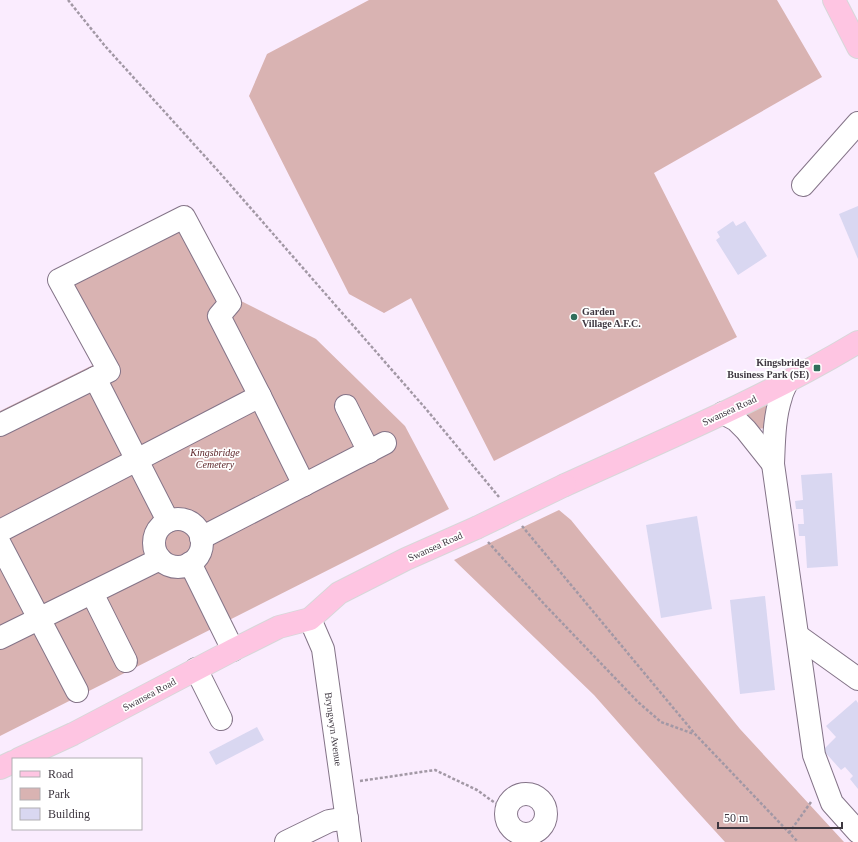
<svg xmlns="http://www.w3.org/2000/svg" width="858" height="842" font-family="'Times New Roman',serif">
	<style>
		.green { fill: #d9b3b2 }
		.building { fill: #d9d7f1 }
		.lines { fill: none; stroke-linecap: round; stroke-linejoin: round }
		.minor-casing { stroke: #847488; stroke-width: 24 }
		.major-casing { stroke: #d8d7d9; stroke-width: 24 }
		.path { stroke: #a298a5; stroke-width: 2.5; stroke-dasharray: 3 2; stroke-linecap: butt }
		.minor { stroke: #fff; stroke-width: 22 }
		.major { stroke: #fec5e2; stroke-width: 22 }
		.major-bridge-casing { stroke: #d8d7d9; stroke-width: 24; stroke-linecap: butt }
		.major-bridge { stroke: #fec5e2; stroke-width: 22 }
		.poi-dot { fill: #306e5b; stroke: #fff; stroke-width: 1.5 }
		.labels { text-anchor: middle; stroke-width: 3.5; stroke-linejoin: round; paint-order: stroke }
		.poi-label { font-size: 10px; font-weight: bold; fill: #3e3740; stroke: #fff; text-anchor: start }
		.street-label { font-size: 10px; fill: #3e3740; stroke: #fff }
		.park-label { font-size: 10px; font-style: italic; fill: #571f23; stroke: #fff }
	</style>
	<rect width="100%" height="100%" fill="#faecfe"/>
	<g class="green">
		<path d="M 369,0 L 777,0 L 822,77 L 654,173 L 737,337 L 494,461 L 411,298 L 384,313 L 349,294 L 249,96 L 267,54 Z"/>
		<path d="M 188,205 L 237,299 L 316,339 L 405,426 L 449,509 L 0,736 L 0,411 L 97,363 L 49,279 Z"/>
		<path d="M 764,405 L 768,407 L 765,428 L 757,429 L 746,418 L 747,413 Z"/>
		<path d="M 559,510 L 571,520 L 740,729 L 844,842 L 725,842 L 684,797 L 594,695 L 454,560 Z"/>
	</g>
	<g class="building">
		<path d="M 858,206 L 858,259 L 839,214 Z"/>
		<path d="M 733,221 L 736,226 L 745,221 L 767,256 L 738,275 L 716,240 L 720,237 L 717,232 Z"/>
		<path d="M 832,473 L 838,566 L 807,568 L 805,536 L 799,536 L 798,524 L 804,524 L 803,509 L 796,509 L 795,501 L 803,500 L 801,475 Z"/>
		<path d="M 697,516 L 712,609 L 661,618 L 646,525 Z"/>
		<path d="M 765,596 L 775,690 L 740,694 L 730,600 Z"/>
		<path d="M 856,700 L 858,703 L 858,789 L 850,779 L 853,776 L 845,767 L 841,770 L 823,750 L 836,737 L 826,726 Z"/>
		<path d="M 257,727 L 264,740 L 216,765 L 209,752 Z"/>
	</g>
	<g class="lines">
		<g class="minor-casing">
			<g id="minor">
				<path d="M 803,185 L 858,123"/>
				<path d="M 95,378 L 168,521"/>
				<path d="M 787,382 C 785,387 782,392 781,397 C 774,418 774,442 773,464 L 814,755 L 832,803 L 858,832"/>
				<path d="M 346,406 L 369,452"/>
				<path d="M 723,413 L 736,420 L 746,430 L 773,464"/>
				<path d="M 0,425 L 109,371 L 59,280 L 184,217 L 230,303 L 219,316 L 260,396"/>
				<circle cx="178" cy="543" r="24"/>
				<path d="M 0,531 L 260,396 L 304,485"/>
				<path d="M 201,538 L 385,443"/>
				<path d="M 0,544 L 77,691"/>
				<path d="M 190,563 L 233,650"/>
				<path d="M 92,593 L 126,661"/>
				<path d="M 310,619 L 323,649 L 350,842"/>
				<path d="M 798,636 L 858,679"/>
				<path d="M 0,638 L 160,559"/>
				<path d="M 196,669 L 221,719"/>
				<circle cx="526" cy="814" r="20"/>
				<path d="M 286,842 L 329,821 L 347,818"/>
			</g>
		</g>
		<g class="major-casing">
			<g id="major">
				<path d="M 834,0 L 858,47"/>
				<path d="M 565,485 C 664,440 765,398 858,342"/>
				<path d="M 19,759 L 73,734 L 233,650 L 279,627 L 310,619 L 339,593 L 406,559 L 476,528"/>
				<path d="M 0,768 L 13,762"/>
			</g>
		</g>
		<g class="path">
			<path d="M 68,0 L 105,46 L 220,173 L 426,409 L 499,497"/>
			<path d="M 522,526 L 695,734 L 798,842"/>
			<path d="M 488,542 L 546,606 L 638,702 L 661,722 L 694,734"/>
			<path d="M 360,781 L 435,770 L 477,790 L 495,803 L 506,807"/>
			<path d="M 789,833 L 811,802"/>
		</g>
		<use href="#minor" class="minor"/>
		<use href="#major" class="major"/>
		<g class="major-bridge-casing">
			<path id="major-bridge" d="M 476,528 L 565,485"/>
		</g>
		<use href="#major-bridge" class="major-bridge"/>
	</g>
	<g class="poi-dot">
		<circle cx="574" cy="317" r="4"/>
		<rect x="813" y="364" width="8" height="8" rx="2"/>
	</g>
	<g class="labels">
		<g class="poi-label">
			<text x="582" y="315">Garden<tspan x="582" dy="12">Village A.F.C.</tspan></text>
			<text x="809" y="366" text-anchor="end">Kingsbridge<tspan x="809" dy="12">Business Park (SE)</tspan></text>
		</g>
		<g class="street-label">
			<text transform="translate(729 410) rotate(-25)" y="4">Swansea Road</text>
			<text transform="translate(435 546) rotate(-24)" y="4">Swansea Road</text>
			<text transform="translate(149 694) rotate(-28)" y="4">Swansea Road</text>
			<text transform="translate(334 729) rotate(82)" y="4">Bryngwyn Avenue</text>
		</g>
		<g class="park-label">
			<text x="215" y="456">Kingsbridge<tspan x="215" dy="12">Cemetery</tspan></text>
		</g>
	</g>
	<rect x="12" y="758" width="130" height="72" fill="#ffffff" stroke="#b2afb3"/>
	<rect x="20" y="771" width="20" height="6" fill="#fec5e2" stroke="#b2afb3"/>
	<text x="48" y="778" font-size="12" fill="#3e3740">Road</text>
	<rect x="20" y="788" width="20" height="12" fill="#d9b3b2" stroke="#b2afb3"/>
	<text x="48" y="798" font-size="12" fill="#3e3740">Park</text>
	<rect x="20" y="808" width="20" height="12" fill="#d9d7f1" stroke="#b2afb3"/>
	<text x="48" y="818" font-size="12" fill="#3e3740">Building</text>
	<path d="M718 822v6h124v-6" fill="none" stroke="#3e3740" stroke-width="2"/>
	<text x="724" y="822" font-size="12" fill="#3e3740" stroke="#ffffff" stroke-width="3" paint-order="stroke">50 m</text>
</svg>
